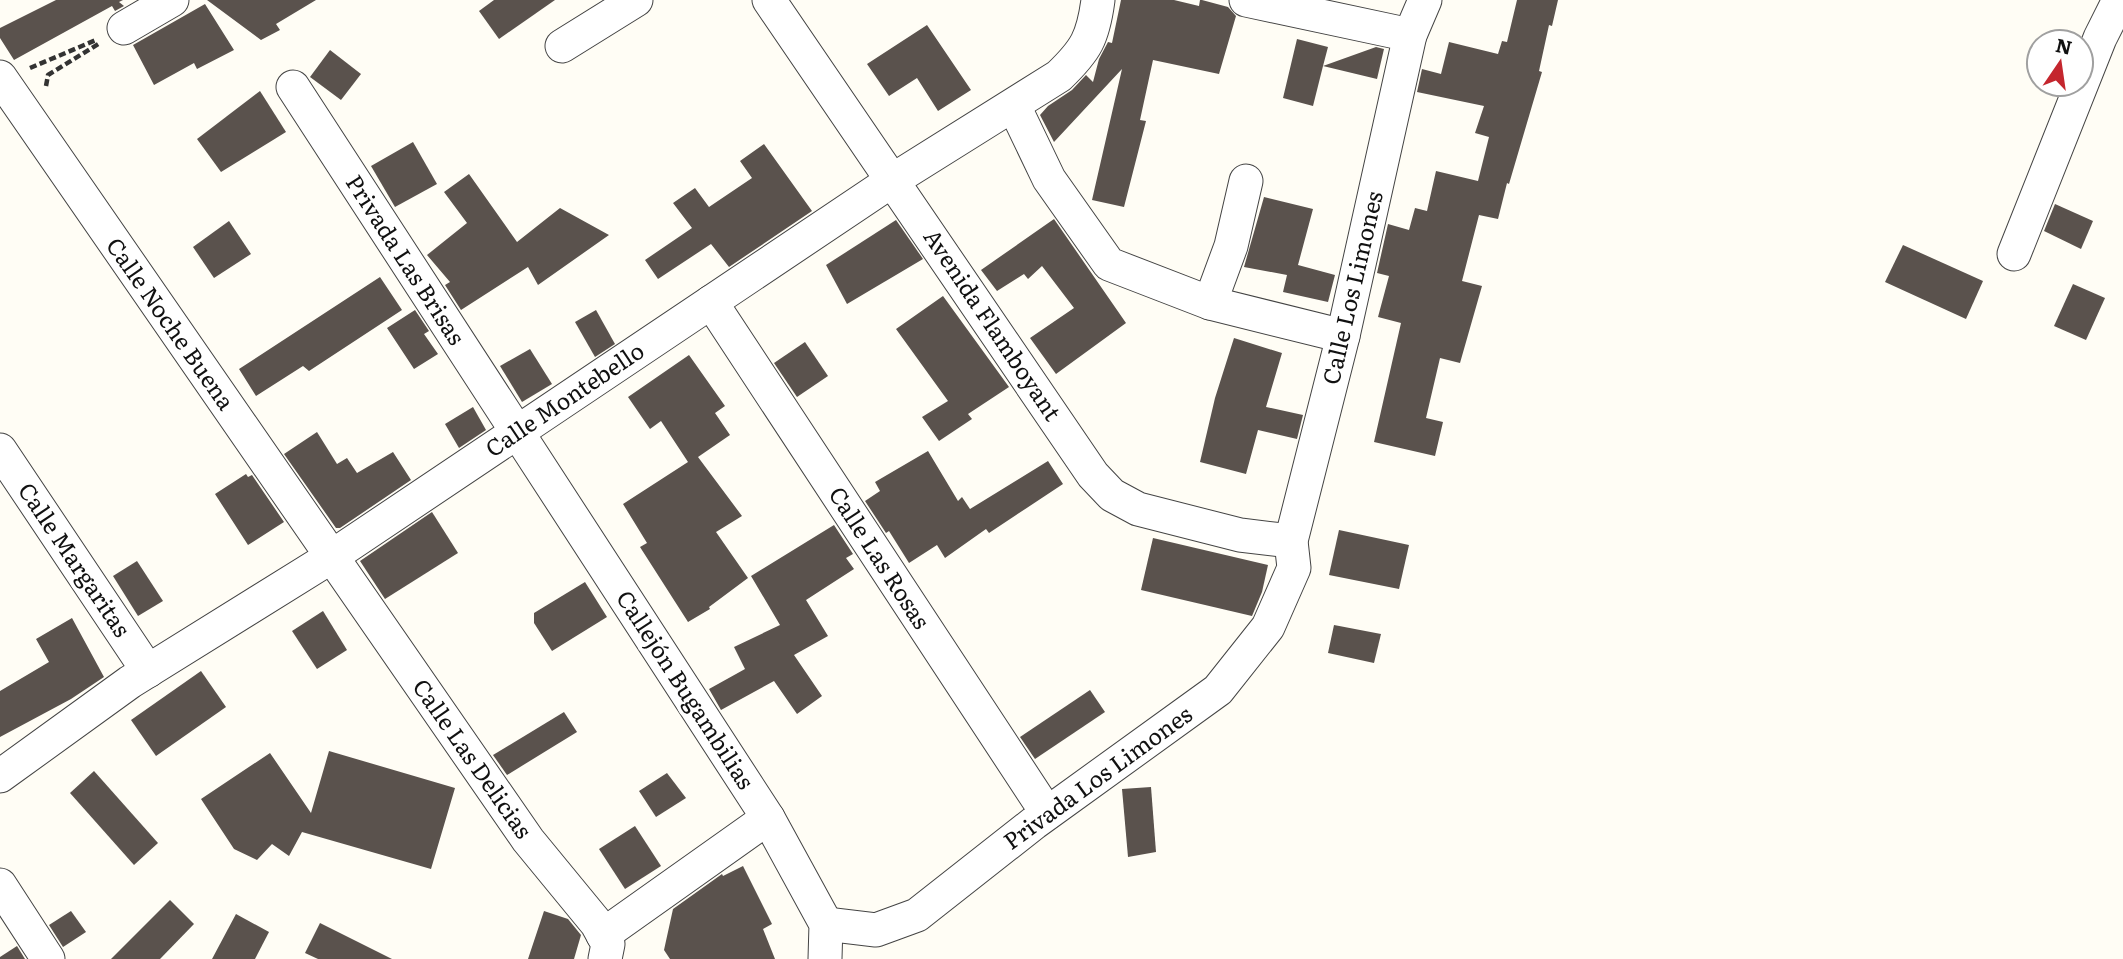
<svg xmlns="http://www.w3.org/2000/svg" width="2123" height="959" font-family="Literata,serif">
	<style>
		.building { fill: #5a524d }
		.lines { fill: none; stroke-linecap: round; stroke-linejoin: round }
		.minor-casing { stroke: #444; stroke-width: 35 }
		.path { stroke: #333; stroke-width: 4.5; stroke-dasharray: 7 3.5; stroke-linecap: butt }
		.minor { stroke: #fff; stroke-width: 33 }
		.labels { text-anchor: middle; stroke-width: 7; stroke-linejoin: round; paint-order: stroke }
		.street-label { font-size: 23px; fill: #111; stroke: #fff }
	</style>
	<rect width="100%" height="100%" fill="#fffdf5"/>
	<g class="building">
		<path d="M 56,0 L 123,0 L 119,2 L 124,6 L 115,11 L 112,6 L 14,60 L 0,38 L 0,28 Z"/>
		<path d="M 207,0 L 316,0 L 276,24 L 280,30 L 261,40 Z"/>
		<path d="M 494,0 L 555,0 L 499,39 L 479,11 Z"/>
		<path d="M 1121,0 L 1174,0 L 1199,6 L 1200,0 L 1202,0 L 1228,7 L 1236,16 L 1219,74 L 1153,60 L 1140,120 L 1146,121 L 1124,207 L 1092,200 L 1122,69 L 1054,142 L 1040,115 L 1048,106 L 1072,90 L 1086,75 L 1093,82 L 1099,59 L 1108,42 L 1112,43 Z"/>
		<path d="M 1517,0 L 1558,0 L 1552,26 L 1549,25 L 1539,71 L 1542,72 L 1509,184 L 1507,183 L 1498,219 L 1479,215 L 1462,281 L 1482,286 L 1460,363 L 1440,358 L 1426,418 L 1443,422 L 1435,456 L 1374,442 L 1401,323 L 1378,317 L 1389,276 L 1377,273 L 1388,224 L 1409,230 L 1415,208 L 1427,211 L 1436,171 L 1478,181 L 1489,137 L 1475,133 L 1484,106 L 1417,92 L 1422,69 L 1441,74 L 1449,42 L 1498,54 L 1502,41 L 1507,42 Z"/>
		<path d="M 205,4 L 234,50 L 197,69 L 194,63 L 154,85 L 133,45 Z"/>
		<path d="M 927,25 L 971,90 L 938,111 L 917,78 L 889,96 L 867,64 Z"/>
		<path d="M 1297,39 L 1328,47 L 1323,66 L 1376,47 L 1384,49 L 1377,79 L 1323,66 L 1313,106 L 1283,98 Z"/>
		<path d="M 330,50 L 361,74 L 341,100 L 310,77 Z"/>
		<path d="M 260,91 L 286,132 L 221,172 L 197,139 Z"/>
		<path d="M 413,142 L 437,184 L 395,207 L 371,166 Z"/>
		<path d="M 764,144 L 812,211 L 729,267 L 711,244 L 658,279 L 645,260 L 692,228 L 673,203 L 695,188 L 709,207 L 752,178 L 740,161 Z"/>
		<path d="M 469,174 L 517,242 L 560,208 L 609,235 L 538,285 L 528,267 L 461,310 L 445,285 L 450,282 L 427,255 L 467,223 L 444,192 Z"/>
		<path d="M 1264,197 L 1313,209 L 1298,265 L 1335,275 L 1328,302 L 1283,292 L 1287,275 L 1244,267 Z"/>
		<path d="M 2055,204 L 2093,221 L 2081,249 L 2044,231 Z"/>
		<path d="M 1054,219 L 1126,323 L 1056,374 L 1030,338 L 1074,308 L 1042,266 L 1028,279 L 1024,274 L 997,291 L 981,270 Z"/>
		<path d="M 896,220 L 923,259 L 847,304 L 826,265 Z"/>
		<path d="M 229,221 L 251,254 L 214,278 L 193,247 Z"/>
		<path d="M 1903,245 L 1983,281 L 1966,319 L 1885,282 Z"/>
		<path d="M 380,277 L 402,310 L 309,371 L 303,366 L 256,396 L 239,369 Z"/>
		<path d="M 2073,284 L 2105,298 L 2086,340 L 2054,326 Z"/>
		<path d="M 943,296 L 1009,387 L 968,414 L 972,419 L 939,441 L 922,417 L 948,401 L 896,329 Z"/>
		<path d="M 415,310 L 429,331 L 424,334 L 438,354 L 414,369 L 387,328 Z"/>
		<path d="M 596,310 L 615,344 L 595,357 L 575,322 Z"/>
		<path d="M 1234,338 L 1282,353 L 1266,407 L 1303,415 L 1297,439 L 1258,430 L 1246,474 L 1200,462 L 1215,398 Z"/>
		<path d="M 805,342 L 828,376 L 797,397 L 774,363 Z"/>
		<path d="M 530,349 L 552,384 L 522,402 L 500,366 Z"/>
		<path d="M 689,355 L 725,406 L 715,413 L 730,435 L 698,457 L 742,516 L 716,532 L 748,578 L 709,607 L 710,609 L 688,622 L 640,547 L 647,543 L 623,504 L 688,462 L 661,421 L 650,429 L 628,397 Z"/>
		<path d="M 473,407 L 486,430 L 459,448 L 445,424 Z"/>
		<path d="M 317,432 L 337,464 L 347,458 L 357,473 L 393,452 L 411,480 L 340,528 L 336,528 L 284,454 Z"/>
		<path d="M 928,451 L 958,501 L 962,497 L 970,509 L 1048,461 L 1063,484 L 989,533 L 986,529 L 945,558 L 937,545 L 909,563 L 889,531 L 886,533 L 865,501 L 880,491 L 875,482 Z"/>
		<path d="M 246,474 L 248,477 L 252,475 L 284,522 L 248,545 L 215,494 Z"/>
		<path d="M 432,512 L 458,553 L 385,599 L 360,561 Z"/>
		<path d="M 834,525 L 853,554 L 846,558 L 854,569 L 806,600 L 828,636 L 794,655 L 822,696 L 797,714 L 774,681 L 721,710 L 709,689 L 745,669 L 734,647 L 780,625 L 751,576 Z"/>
		<path d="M 1339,530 L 1409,545 L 1399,589 L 1329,575 Z"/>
		<path d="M 1153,538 L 1268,565 L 1262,592 L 1252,616 L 1141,590 Z"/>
		<path d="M 137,561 L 163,601 L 138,616 L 113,576 Z"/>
		<path d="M 585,582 L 607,617 L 552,651 L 534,623 L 534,613 Z"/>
		<path d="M 323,611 L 347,650 L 317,669 L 292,631 Z"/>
		<path d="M 72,618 L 104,677 L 71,699 L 0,737 L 0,691 L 49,662 L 36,639 Z"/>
		<path d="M 1334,625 L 1381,634 L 1374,663 L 1328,653 Z"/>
		<path d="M 201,671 L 226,707 L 156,756 L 131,720 Z"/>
		<path d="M 1090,690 L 1105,712 L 1035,759 L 1020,737 Z"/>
		<path d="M 564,712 L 577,732 L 507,775 L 493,755 Z"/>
		<path d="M 329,751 L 455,788 L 431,869 L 302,832 L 289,856 L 272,844 L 257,860 L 234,849 L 201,799 L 270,753 L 311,813 Z"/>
		<path d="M 94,771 L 158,843 L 134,865 L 70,793 Z"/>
		<path d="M 667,773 L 686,798 L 656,817 L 639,791 Z"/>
		<path d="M 1151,787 L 1156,852 L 1128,857 L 1122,789 Z"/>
		<path d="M 635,826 L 661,866 L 625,889 L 599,849 Z"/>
		<path d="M 743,866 L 772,924 L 763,929 L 775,959 L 670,959 L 664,950 L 673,909 L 722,874 L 723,876 Z"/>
		<path d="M 170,900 L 194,924 L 160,959 L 111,959 Z"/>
		<path d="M 71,911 L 86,932 L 63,947 L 49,925 Z"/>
		<path d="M 544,911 L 568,919 L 581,935 L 574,959 L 528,959 Z"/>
		<path d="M 236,914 L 269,932 L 255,959 L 212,959 Z"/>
		<path d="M 320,923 L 392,959 L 318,959 L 305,953 Z"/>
		<path d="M 17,946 L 25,959 L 0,959 L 0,957 Z"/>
	</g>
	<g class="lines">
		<g class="minor-casing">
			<g id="minor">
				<path d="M 769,0 L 1093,475 L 1112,495 L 1138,509 L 1240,535 L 1291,541"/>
				<path d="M 1246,0 L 1410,35"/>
				<path d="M 124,28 L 172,0"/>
				<path d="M 562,46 L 636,0"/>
				<path d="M 0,77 L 528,840 L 597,924 L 608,944 L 605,959"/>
				<path d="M 293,87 L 768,818 L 826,924 L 825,959"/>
				<path d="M 1014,106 L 1049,179 L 1109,264 L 1210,303 L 1343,336"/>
				<path d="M 2014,254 L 2100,38 L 2119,0"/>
				<path d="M 711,302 L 1047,813"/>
				<path d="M 1210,303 L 1231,246 L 1246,181"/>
				<path d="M 0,450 L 148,671"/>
				<path d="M 0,776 L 130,682 L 331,557 L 893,180 L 1059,76 C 1086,50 1093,38 1098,0"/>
				<path d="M 0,885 L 48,959"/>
				<path d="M 826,924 L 876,930 L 917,915 L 1034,823 L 1218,690 L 1268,627 L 1294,568 L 1291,541 L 1343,336 L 1410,35 L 1425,0"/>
				<path d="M 603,935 L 768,818"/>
			</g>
		</g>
		<g class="path">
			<path d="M 30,68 L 96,40"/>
			<path d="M 46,86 L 48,75 L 100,43"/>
		</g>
		<use href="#minor" class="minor"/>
	</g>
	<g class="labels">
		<g class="street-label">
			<text transform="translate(405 260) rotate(57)" y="8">Privada Las Brisas</text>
			<text transform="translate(1353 288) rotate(-77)" y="8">Calle Los Limones</text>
			<text transform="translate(170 324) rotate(55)" y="8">Calle Noche Buena</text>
			<text transform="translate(992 325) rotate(56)" y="8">Avenida Flamboyant</text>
			<text transform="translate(565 400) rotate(-34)" y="8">Calle Montebello</text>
			<text transform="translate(879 558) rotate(57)" y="8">Calle Las Rosas</text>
			<text transform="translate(74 560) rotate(56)" y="8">Calle Margaritas</text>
			<text transform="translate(685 690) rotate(57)" y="8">Callejón Bugambilias</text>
			<text transform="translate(472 759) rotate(55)" y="8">Calle Las Delicias</text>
			<text transform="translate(1098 778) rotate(-36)" y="8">Privada Los Limones</text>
		</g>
	</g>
	<g transform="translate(2060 63) rotate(13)"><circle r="33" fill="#ffffff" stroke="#a0a0a0" stroke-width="2"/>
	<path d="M0-5L12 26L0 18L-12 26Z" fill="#c4262e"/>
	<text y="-10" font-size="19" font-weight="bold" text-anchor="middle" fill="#111111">N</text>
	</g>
</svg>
